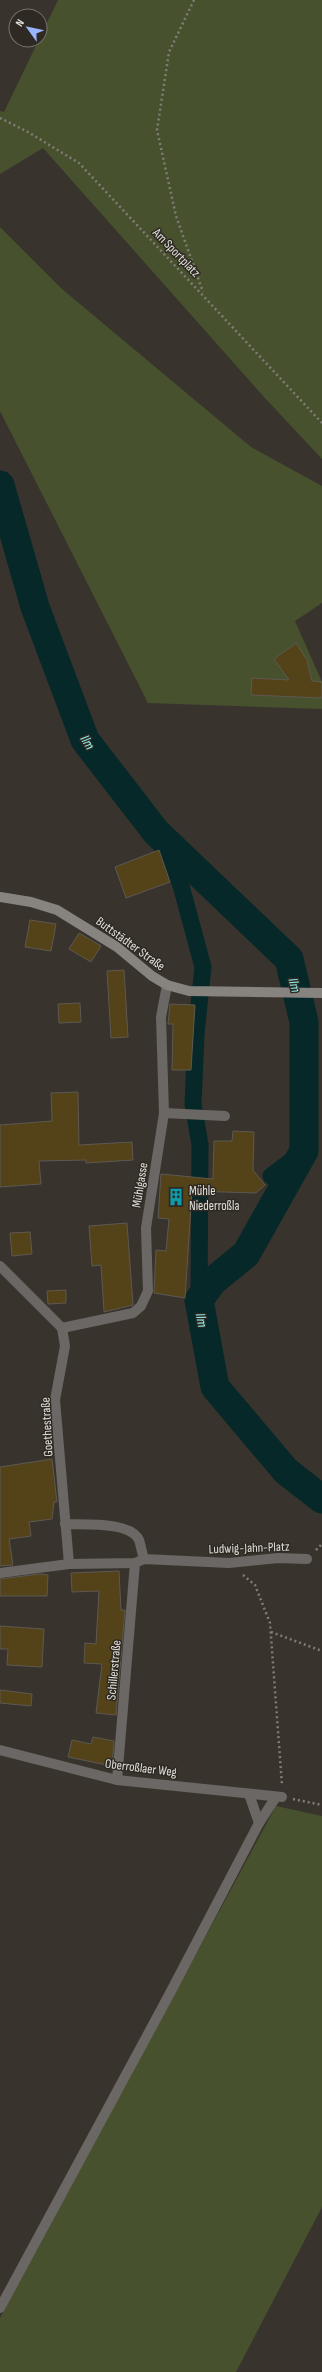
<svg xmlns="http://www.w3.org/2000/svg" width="322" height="2372" font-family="'Sofia Sans Condensed',sans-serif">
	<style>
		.green { fill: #48512e }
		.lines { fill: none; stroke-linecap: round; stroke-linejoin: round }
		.canal { stroke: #062828; stroke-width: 17 }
		.river { stroke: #062828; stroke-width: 29 }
		.building { fill: #544219; stroke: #5d5952 }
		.path { stroke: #807d77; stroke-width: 2.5; stroke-dasharray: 2 3; stroke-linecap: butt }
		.service { stroke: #6a6764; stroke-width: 10 }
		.minor { stroke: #6a6764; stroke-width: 10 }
		.secondary { stroke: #87837e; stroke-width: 10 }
		.labels { text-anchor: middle; stroke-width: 3; stroke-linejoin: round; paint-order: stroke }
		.street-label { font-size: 13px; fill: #e1dfda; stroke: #2e2a23 }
		.poi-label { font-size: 13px; fill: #e1dfda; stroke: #2e2a23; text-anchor: start }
		.water-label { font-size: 14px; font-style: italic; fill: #91f3f3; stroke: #2e2a23 }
	</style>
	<rect width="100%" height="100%" fill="#38342d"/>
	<g class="green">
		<path d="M 58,0 L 322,0 L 322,459 L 264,397 L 43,148 L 0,174 L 0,111 L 4,112 Z"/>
		<path d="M 0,227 L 62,289 L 251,447 L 322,486 L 322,603 L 295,621 L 322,682 L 322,709 L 148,703 L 0,411 Z"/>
		<path d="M 276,1806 L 322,1816 L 322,2207 L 236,2372 L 0,2372 L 0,2318 Z"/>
	</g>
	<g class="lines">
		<g class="canal">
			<path d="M 156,832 L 180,882 L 203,967 L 196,1034 L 193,1104 L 200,1145 L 199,1300"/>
			<path d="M 271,1176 L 304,1151"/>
		</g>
		<path class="river" d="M 0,485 L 35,607 L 85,740 L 156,832 L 289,959 L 304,1022 L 304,1151 L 246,1254 L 213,1281 L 199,1300 L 215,1387 L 286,1471 L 322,1499"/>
	</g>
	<g class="building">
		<path d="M 296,643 L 307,660 L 312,681 L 322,682 L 322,698 L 251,695 L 252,678 L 289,680 L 274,659 Z"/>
		<path d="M 159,850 L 170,882 L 126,898 L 115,867 Z"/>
		<path d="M 30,920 L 56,924 L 51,951 L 25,947 Z"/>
		<path d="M 79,933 L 101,946 L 91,962 L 69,949 Z"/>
		<path d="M 124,970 L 128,1037 L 111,1038 L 107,971 Z"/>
		<path d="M 80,1003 L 81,1022 L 59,1023 L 58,1004 Z"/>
		<path d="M 170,1004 L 195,1005 L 191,1070 L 172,1070 L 173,1024 L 168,1024 Z"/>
		<path d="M 78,1092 L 79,1145 L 132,1142 L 133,1160 L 86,1163 L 86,1160 L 39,1161 L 41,1184 L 0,1187 L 0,1125 L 52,1121 L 51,1093 Z"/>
		<path d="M 233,1131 L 254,1132 L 253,1170 L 265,1185 L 256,1193 L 192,1191 L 185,1298 L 154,1293 L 156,1250 L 166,1251 L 169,1219 L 158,1218 L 161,1174 L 213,1179 L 214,1141 L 232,1141 Z"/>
		<path d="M 127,1223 L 133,1305 L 104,1312 L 101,1265 L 92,1266 L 89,1226 Z"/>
		<path d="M 30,1232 L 32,1254 L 12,1256 L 10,1233 Z"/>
		<path d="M 66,1290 L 66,1303 L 48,1304 L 47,1291 Z"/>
		<path d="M 52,1459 L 57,1502 L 54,1502 L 52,1519 L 29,1522 L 31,1536 L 9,1539 L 13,1565 L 0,1566 L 0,1467 Z"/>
		<path d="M 119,1571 L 121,1610 L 125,1610 L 116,1715 L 96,1713 L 102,1664 L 84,1663 L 85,1643 L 96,1644 L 99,1591 L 72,1592 L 71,1573 Z"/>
		<path d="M 40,1574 L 48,1575 L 47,1596 L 0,1596 L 0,1579 Z"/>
		<path d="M 0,1626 L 44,1629 L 42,1667 L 7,1665 L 8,1649 L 0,1649 Z"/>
		<path d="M 0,1690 L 32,1694 L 31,1706 L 0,1703 Z"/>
		<path d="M 93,1737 L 114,1741 L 112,1766 L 68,1757 L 72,1740 L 91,1744 Z"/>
	</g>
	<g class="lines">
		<g class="path">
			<path d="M 194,0 L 169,52 L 157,130 L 176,216 L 203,292"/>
			<path d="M 0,118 L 28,132 L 79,163 L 322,423"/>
			<path d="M 316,1550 L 322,1544"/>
			<path d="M 243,1575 L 255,1585 L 270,1623 L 282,1785"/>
			<path d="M 271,1632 L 322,1651"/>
			<path d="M 293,1799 L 322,1805"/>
		</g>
		<g class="service">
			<path d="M 164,1113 L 225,1116"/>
			<path d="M 249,1794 L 259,1823"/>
			<path d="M 0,2308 L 169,1995 L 259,1823 L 276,1797"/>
		</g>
		<g class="minor">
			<path d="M 0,1266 L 62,1328 L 65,1346 L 55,1400 L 69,1564"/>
			<path d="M 62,1328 L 133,1313 L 141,1306 L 148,1291 L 146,1228 L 164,1113 L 161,1017 L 167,985"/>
			<path d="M 65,1524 C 84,1525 130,1521 139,1540 C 141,1546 142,1553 144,1559"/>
			<path d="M 0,1573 L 69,1564 L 135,1563 L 144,1559 L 229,1563 L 278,1558 L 307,1559"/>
			<path d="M 0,1750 L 117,1780 L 282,1797"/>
			<path d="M 117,1780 L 135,1563"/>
		</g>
		<path class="secondary" d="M 0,897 L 31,902 L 57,910 L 117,947 L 152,976 L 167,985 L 189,991 L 322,993"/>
	</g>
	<defs>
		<g id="building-bare" transform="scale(1.38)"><path d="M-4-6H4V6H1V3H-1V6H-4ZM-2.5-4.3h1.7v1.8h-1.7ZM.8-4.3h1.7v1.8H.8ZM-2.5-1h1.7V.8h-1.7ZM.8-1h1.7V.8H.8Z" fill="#0f9aa8" stroke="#2e2a23" stroke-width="2.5" paint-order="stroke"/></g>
	</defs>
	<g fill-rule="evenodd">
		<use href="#building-bare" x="176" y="1197"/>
	</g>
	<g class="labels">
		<g class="street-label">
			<text transform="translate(177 252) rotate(46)" y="5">Am Sportplatz</text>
			<text transform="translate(131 943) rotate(36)" y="5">Buttstädter Straße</text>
			<text transform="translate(139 1185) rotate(-81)" y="5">Mühlgasse</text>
			<text transform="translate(46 1427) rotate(-93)" y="5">Goethestraße</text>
			<text transform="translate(249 1547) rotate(-2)" y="5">Ludwig-Jahn-Platz</text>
			<text transform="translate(113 1670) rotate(-85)" y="5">Schillerstraße</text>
			<text transform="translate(141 1767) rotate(7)" y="5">Oberroßlaer Weg</text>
		</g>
		<g class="poi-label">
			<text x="189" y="1195">Mühle<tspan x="189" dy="15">Niederroßla</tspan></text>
		</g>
		<g class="water-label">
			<text transform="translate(88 742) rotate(59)" y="5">Ilm</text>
			<text transform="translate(295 985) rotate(76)" y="5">Ilm</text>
			<text transform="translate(202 1320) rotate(79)" y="5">Ilm</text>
		</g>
	</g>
	<g transform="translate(28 28) rotate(303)"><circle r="19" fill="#2e2a23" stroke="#76726c"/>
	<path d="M0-3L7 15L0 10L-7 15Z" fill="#98b5fd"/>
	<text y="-6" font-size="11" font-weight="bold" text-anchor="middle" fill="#e1dfda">N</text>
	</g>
</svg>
